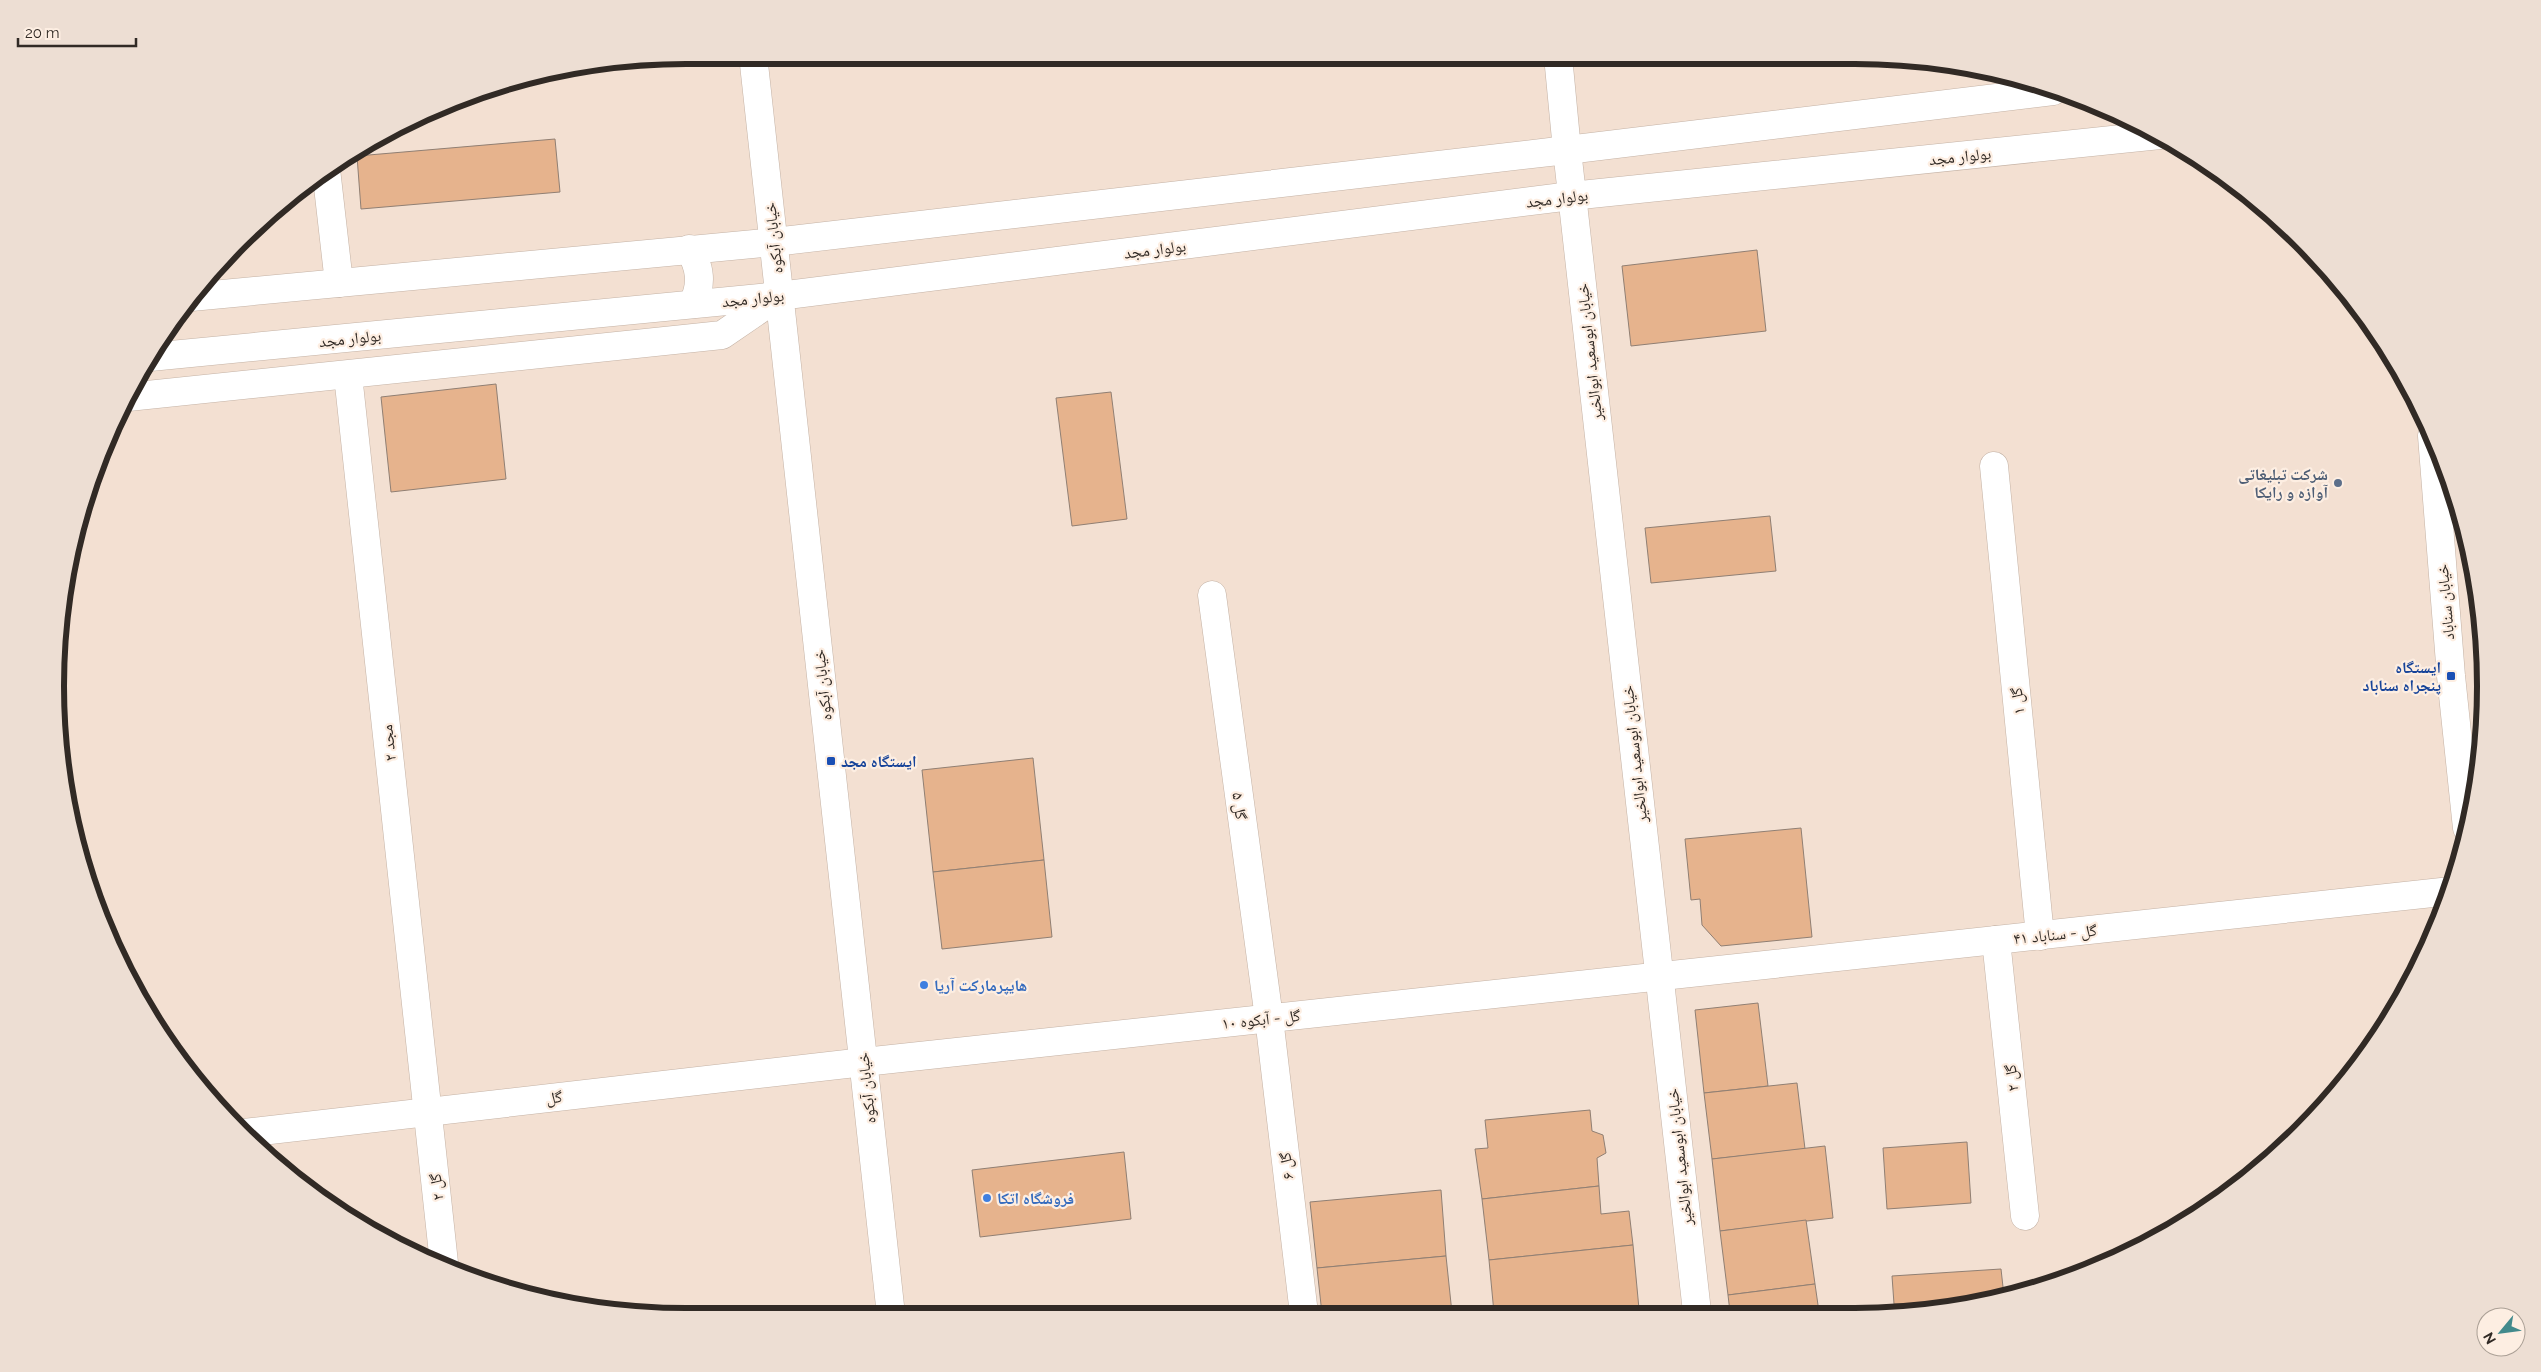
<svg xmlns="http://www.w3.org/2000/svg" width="2541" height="1372" font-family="Raleway,'Noto Naskh Arabic',sans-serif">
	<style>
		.building { fill: #e6b38d; stroke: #907f73 }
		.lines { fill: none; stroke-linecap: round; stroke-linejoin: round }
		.minor-casing { stroke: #c4b2a5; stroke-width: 29 }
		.tertiary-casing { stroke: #c4b2a5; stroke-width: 29 }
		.secondary-casing { stroke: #c4b2a5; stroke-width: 29 }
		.path { stroke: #9b8d83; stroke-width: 3; stroke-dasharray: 2.5 4; stroke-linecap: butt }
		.minor { stroke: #fff; stroke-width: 28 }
		.tertiary { stroke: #fff; stroke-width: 28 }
		.secondary { stroke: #fff; stroke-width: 28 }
		.service-dot { fill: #5c6f8a; stroke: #fdeee2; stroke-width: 2 }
		.transit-dot { fill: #1a4fb4; stroke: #fdeee2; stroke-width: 2 }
		.shop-dot { fill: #3f7fe0; stroke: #fdeee2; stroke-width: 2 }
		.labels { text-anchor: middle; stroke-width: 4.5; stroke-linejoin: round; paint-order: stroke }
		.street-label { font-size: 16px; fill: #312a25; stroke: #fdeee2 }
		.service-label { font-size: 16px; font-weight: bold; fill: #4e5e75; stroke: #fdeee2; text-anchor: end }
		.transit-label { font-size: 16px; font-weight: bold; fill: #164399; stroke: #fdeee2; text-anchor: end }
		.shop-label { font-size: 16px; font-weight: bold; fill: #366cbe; stroke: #fdeee2; text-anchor: start }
		.rim { fill: none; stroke: #312a25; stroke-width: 6 }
	</style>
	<rect width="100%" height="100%" fill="#f3e0d2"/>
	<g class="building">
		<path d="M 555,139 L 560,192 L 361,209 L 357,156 Z"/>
		<path d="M 1757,250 L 1766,331 L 1631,346 L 1622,266 Z"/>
		<path d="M 496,384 L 506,479 L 391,492 L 381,397 Z"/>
		<path d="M 1111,392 L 1127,519 L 1072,526 L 1056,398 Z"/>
		<path d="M 1770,516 L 1776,571 L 1651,583 L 1645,528 Z"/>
		<path d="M 1033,758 L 1044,860 L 933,872 L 922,770 Z"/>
		<path d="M 1801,828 L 1812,937 L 1721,946 L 1702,925 L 1700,899 L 1691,900 L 1685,839 Z"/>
		<path d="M 1044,860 L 1052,937 L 942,949 L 933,872 Z"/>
		<path d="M 1758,1003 L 1768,1086 L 1704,1093 L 1695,1010 Z"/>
		<path d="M 1797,1083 L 1805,1149 L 1712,1159 L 1704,1093 Z"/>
		<path d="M 1590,1110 L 1592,1131 L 1603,1135 L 1606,1153 L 1597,1158 L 1599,1186 L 1482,1199 L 1475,1149 L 1488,1148 L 1485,1120 Z"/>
		<path d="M 1967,1142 L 1971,1203 L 1887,1209 L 1883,1148 Z"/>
		<path d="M 1825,1146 L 1833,1218 L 1720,1231 L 1712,1159 Z"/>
		<path d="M 1124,1152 L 1131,1219 L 980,1237 L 972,1170 Z"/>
		<path d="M 1599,1186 L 1601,1214 L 1629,1211 L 1633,1245 L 1489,1260 L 1482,1199 Z"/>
		<path d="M 1441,1190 L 1446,1256 L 1317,1268 L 1310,1202 Z"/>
		<path d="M 1806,1220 L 1815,1284 L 1728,1295 L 1720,1231 Z"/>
		<path d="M 1633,1245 L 1639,1309 L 1606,1313 L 1494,1313 L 1489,1260 Z"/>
		<path d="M 1446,1256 L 1452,1313 L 1322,1314 L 1317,1268 Z"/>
		<path d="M 2001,1269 L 2004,1296 L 1937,1312 L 1910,1312 L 1909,1304 L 1894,1304 L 1892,1276 Z"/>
		<path d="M 1815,1284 L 1819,1312 L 1730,1312 L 1728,1295 Z"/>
	</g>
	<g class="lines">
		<g class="minor-casing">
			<g id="minor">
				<path d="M 1558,56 L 1567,150"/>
				<path d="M 326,169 L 339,283"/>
				<path d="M 348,375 L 444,1263"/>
				<path d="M 128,397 L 722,335 L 779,296"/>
				<path d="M 1994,466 L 2040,936"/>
				<path d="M 1212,595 L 1269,1018 L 1304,1314"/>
				<path d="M 1996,940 L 2025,1216"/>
				<path d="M 244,1133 L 864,1062 L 2451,891"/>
			</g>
		</g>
		<g class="tertiary-casing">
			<path id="tertiary" d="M 1567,150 L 1697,1312"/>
		</g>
		<g class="secondary-casing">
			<g id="secondary">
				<path d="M 753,55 L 891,1315"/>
				<path d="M 689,249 C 701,268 702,284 693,304"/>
				<path d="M 191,297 L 774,242 L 1567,150 L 2053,91"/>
				<path d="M 150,357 L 779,296 L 1571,196 L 2160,135"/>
				<path d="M 2432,436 L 2451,676 L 2467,828"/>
			</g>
		</g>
		<path class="path" d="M 1102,1314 L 1145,1308"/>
		<use href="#minor" class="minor"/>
		<use href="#tertiary" class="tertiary"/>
		<use href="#secondary" class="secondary"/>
	</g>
	<circle class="service-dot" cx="2338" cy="483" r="5"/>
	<g class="transit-dot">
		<rect x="2446" y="671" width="10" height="10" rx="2.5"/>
		<rect x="826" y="756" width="10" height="10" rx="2.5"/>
	</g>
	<g class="shop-dot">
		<circle cx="924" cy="985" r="5"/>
		<circle cx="987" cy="1198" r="5"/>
	</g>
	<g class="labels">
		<g class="street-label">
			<text transform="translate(1960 156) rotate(-6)" y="6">بولوار مجد</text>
			<text transform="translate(1557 198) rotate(-7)" y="6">بولوار مجد</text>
			<text transform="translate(773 238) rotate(-96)" y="6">خیابان آبکوه</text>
			<text transform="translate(1155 249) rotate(-7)" y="6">بولوار مجد</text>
			<text transform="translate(753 298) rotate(-6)" y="6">بولوار مجد</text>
			<text transform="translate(350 338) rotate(-6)" y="6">بولوار مجد</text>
			<text transform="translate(1589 352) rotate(-96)" y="6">خیابان ابوسعید ابوالخیر</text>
			<text transform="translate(2445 602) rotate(-95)" y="6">خیابان سناباد</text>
			<text transform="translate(822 685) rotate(-96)" y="6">خیابان آبکوه</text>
			<text transform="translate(2017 701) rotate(-96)" y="6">گل ۱</text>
			<text transform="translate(388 743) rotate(-96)" y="6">مجد ۲</text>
			<text transform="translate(1634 754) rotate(-96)" y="6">خیابان ابوسعید ابوالخیر</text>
			<text transform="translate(1240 806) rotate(82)" y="6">گل ۵</text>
			<text transform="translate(2055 934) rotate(-6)" y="6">گل - سناباد ۴۱</text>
			<text transform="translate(1261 1019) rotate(-6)" y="6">گل - آبکوه ۱۰</text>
			<text transform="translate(2011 1078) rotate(-96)" y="6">گل ۲</text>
			<text transform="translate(866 1088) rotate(-96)" y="6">خیابان آبکوه</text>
			<text transform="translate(554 1097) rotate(-7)" y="6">گل</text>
			<text transform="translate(1679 1157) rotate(-96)" y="6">خیابان ابوسعید ابوالخیر</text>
			<text transform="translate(1286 1166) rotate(-97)" y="6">گل ۶</text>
			<text transform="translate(436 1187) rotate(-96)" y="6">گل ۲</text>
		</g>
		<g class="service-label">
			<text x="2328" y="480">شرکت تبلیغاتی<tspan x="2328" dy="18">آوازه و رایکا</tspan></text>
		</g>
		<g class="transit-label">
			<text x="2441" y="673">ایستگاه<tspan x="2441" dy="18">پنجراه سناباد</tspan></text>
			<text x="841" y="767" text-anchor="start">ایستگاه مجد</text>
		</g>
		<g class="shop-label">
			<text x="934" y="991">هایپرمارکت آریا</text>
			<text x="997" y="1204">فروشگاه اتکا</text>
		</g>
	</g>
	<path d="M0 0H2541V1372H0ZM686 64H1855A622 622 0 0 1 2477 686V686A622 622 0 0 1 1855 1308H686A622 622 0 0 1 64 686V686A622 622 0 0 1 686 64Z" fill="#edded3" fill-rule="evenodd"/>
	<path class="rim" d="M686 64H1855A622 622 0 0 1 2477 686V686A622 622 0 0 1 1855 1308H686A622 622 0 0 1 64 686V686A622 622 0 0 1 686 64Z"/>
	<g transform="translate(2501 1332) rotate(241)"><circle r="24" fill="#fdeee2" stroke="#aba096"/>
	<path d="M0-4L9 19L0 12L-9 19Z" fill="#428a8c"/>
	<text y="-8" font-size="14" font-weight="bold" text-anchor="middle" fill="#312a25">N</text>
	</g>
	<path d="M18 38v8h118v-8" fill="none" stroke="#312a25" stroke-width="2.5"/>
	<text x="25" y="38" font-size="15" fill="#312a25" stroke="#fdeee2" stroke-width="4" paint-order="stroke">20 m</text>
</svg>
